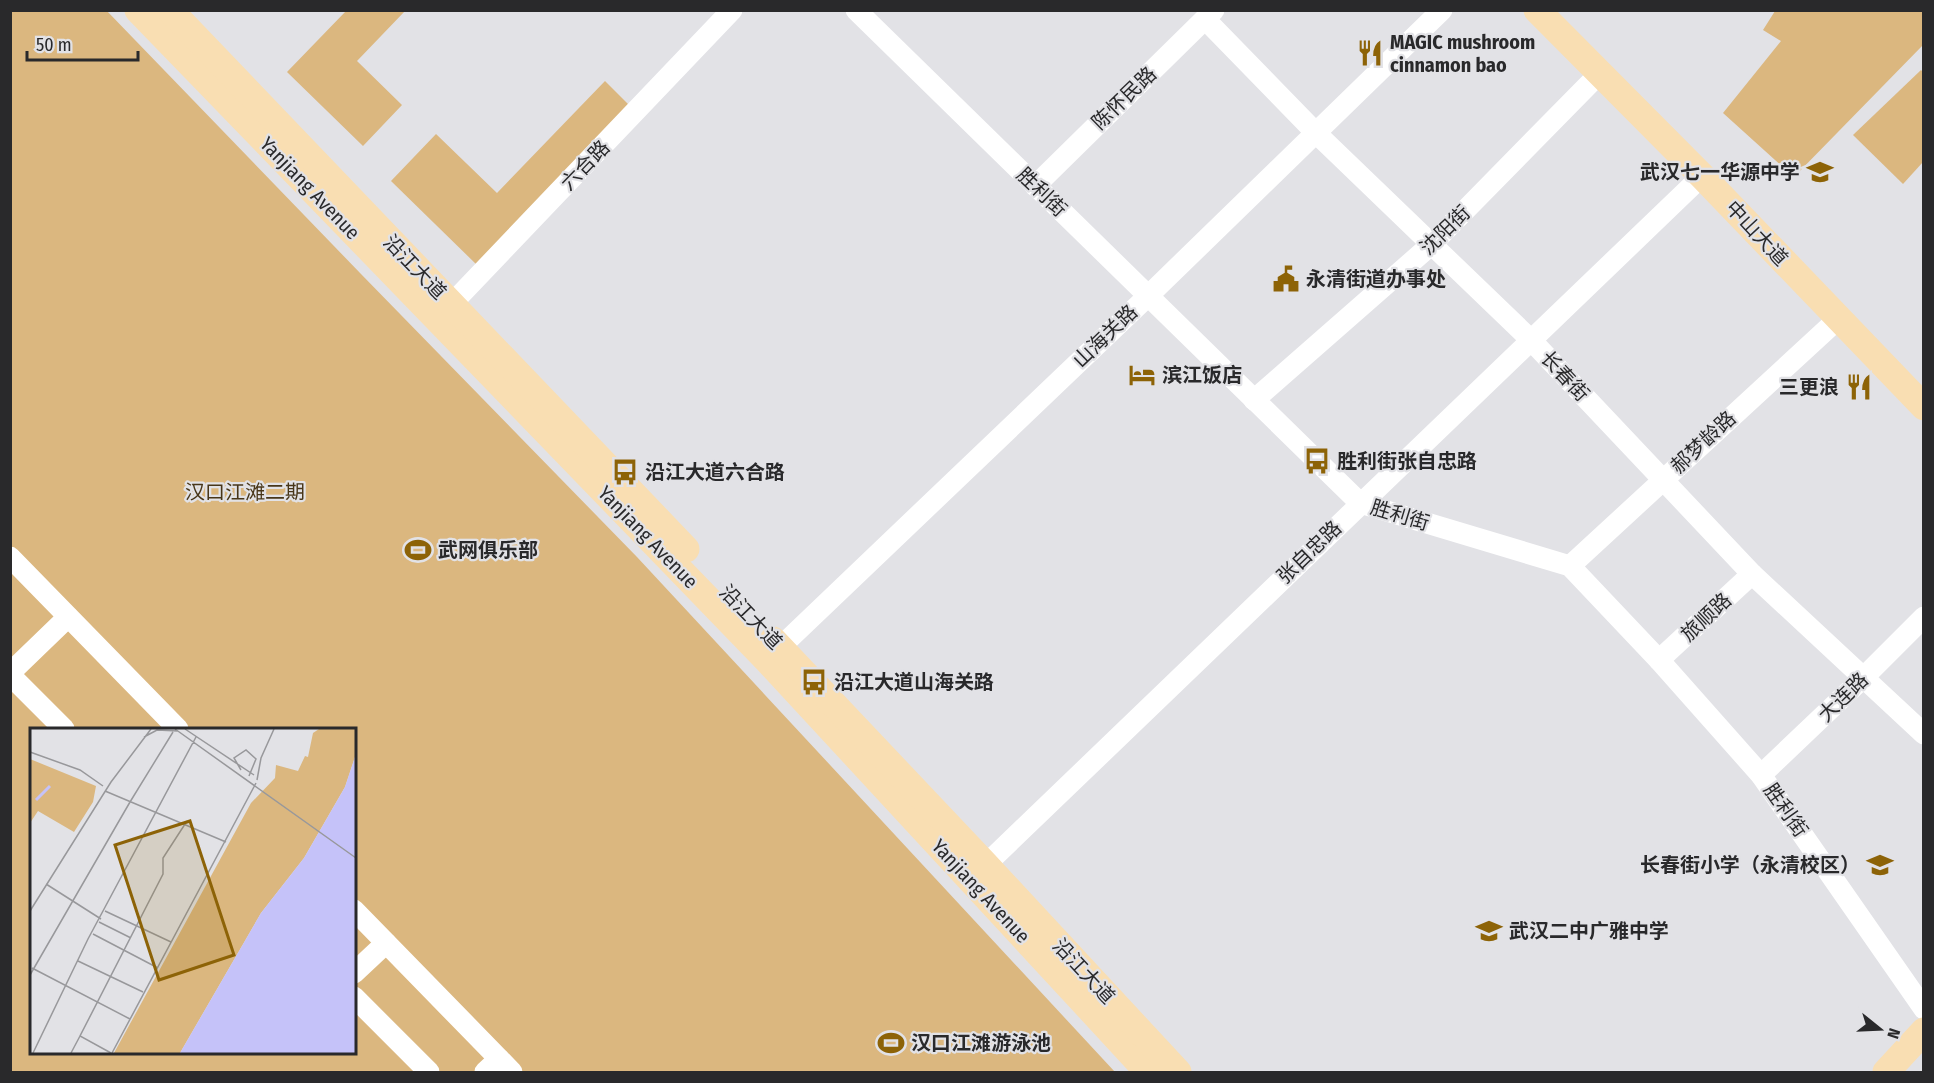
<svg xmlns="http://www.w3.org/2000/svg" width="1934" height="1083" font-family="'Fira Sans Condensed','Noto Sans SC',sans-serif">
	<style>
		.green { fill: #dbb77f; fill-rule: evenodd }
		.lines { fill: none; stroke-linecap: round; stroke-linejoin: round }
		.minor { stroke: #fff; stroke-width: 21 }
		.major { stroke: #f9deb2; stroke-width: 27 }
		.labels { text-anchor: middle; stroke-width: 4.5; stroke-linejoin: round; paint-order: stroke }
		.poi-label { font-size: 20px; font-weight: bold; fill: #29292b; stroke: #e2e2e6; text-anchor: start }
		.street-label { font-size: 20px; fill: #29292b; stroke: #e2e2e6 }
		.park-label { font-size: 20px; fill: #483619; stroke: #e2e2e6 }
		.inset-river { fill: none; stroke: #c5c2f9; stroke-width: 3 }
		.inset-road { fill: none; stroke: #98989b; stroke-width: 1.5 }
		.view { fill: #8d6307; fill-opacity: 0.15; stroke: #8d6307; stroke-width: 3 }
		.inset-edge { fill: none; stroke: #29292b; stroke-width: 3 }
	</style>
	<rect width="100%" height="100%" fill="#e2e2e6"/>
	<g class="green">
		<path d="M 106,10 L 361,274 L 637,557 L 1115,1072 L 11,1072 L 11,11 ZM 32,729 L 354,729 L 354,1052 L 32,1052 Z"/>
		<path d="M 346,11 L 405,11 L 357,61 L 402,105 L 363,146 L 287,72 Z"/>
		<path d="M 1775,11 L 1923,11 L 1923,45 L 1794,177 L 1723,113 L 1781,41 L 1763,30 Z"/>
		<path d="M 1921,70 L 1924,73 L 1923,162 L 1903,184 L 1853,135 Z"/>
		<path d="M 605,81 L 631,107 L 478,266 L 391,181 L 436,134 L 497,193 Z"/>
	</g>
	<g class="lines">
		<g class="minor">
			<path d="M 856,10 L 1360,503 L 1570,566 L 1659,660 L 1761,775 L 1924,1009"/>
			<path d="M 1205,19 L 1316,133 L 1531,340 L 1752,574 L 1924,734"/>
			<path d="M 1035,186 L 1214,10"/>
			<path d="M 442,314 L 732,10"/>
			<path d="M 1254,400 L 1432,244 L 1600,73"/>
			<path d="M 10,557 L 178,729"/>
			<path d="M 1570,566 L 1838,319"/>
			<path d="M 770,657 L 1148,296 L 1442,10"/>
			<path d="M 1659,660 L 1752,574"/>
			<path d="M 10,673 L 68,617"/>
			<path d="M 10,675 L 64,729"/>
			<path d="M 1761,775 L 1864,677 L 1924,617"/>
			<path d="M 976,874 L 1702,176"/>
			<path d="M 354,910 L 512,1072"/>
			<path d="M 354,973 L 386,943"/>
			<path d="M 354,997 L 429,1072"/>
			<path d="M 485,1072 L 499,1059"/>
		</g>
		<g class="major">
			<path d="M 138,10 L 767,660 L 1148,1072"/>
			<path d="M 170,10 L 686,549"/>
			<path d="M 1537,10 L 1702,176 L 1924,407"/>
			<path d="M 773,640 L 985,864 L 1178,1072"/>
			<path d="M 1886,1072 L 1924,1031"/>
		</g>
	</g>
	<defs>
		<g id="restaurant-bare" transform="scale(2.07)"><path d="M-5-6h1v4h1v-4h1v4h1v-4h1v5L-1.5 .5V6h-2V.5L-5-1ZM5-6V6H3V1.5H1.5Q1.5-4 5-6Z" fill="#8d6307" stroke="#e2e2e6" stroke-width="2.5" paint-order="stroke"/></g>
		<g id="school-bare" transform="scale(2.07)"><path d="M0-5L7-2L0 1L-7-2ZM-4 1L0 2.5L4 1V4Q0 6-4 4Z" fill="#8d6307" stroke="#e2e2e6" stroke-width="2.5" paint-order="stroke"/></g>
		<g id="civic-bare" transform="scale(2.07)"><path d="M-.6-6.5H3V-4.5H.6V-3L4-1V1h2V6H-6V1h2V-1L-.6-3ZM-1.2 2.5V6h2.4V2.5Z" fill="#8d6307" stroke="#e2e2e6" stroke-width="2.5" paint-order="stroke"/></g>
		<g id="hotel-bare" transform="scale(2.07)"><path d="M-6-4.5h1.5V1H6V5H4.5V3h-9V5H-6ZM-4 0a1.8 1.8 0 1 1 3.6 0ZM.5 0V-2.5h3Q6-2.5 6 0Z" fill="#8d6307" stroke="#e2e2e6" stroke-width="2.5" paint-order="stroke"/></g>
		<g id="bus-bare" transform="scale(2.07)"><path d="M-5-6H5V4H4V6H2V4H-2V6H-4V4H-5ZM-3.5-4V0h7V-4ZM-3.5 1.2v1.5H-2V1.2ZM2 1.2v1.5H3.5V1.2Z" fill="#8d6307" stroke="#e2e2e6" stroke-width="2.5" paint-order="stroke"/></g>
		<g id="stadium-bare" transform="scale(2.07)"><path d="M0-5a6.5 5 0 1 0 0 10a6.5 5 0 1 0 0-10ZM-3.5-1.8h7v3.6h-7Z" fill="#8d6307" stroke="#e2e2e6" stroke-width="2.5" paint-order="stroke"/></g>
	</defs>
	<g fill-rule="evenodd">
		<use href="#restaurant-bare" x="1370" y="53"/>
		<use href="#school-bare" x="1820" y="172"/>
		<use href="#civic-bare" x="1286" y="279"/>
		<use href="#hotel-bare" x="1142" y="375"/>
		<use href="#restaurant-bare" x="1859" y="387"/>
		<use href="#bus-bare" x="1317" y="461"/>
		<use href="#bus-bare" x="625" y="472"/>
		<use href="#stadium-bare" x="418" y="550"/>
		<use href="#bus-bare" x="814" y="682"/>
		<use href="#school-bare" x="1880" y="865"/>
		<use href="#school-bare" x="1489" y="931"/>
		<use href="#stadium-bare" x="891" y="1043"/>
	</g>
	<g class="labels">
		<g class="poi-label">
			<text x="1390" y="49">MAGIC mushroom<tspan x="1390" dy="23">cinnamon bao</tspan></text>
			<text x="1800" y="179" text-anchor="end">武汉七一华源中学</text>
			<text x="1306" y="286">永清街道办事处</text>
			<text x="1162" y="382">滨江饭店</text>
			<text x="1839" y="394" text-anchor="end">三更浪</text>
			<text x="1337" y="468">胜利街张自忠路</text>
			<text x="645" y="479">沿江大道六合路</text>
			<text x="438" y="557">武网俱乐部</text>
			<text x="834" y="689">沿江大道山海关路</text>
			<text x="1860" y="872" text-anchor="end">长春街小学（永清校区）</text>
			<text x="1509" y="938">武汉二中广雅中学</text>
			<text x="911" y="1050">汉口江滩游泳池</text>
		</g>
		<g class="street-label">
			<text transform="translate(1124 98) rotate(-44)" y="7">陈怀民路</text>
			<text transform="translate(585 165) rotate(-46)" y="7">六合路</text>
			<text transform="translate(310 188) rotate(46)" y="7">Yanjiang Avenue</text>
			<text transform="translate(1042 192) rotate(44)" y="7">胜利街</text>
			<text transform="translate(1445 230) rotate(-44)" y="7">沈阳街</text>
			<text transform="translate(1757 233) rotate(47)" y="7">中山大道</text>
			<text transform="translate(415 267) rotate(46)" y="7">沿江大道</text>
			<text transform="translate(1105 336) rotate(-44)" y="7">山海关路</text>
			<text transform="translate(1565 376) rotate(47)" y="7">长春街</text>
			<text transform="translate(1703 442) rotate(-43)" y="7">郝梦龄路</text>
			<text transform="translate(1400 515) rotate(17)" y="7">胜利街</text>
			<text transform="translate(648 537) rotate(46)" y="7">Yanjiang Avenue</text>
			<text transform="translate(1309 552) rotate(-44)" y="7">张自忠路</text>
			<text transform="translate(751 617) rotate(46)" y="7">沿江大道</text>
			<text transform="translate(1706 617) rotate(-43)" y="7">旅顺路</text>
			<text transform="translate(1843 697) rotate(-44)" y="7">大连路</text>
			<text transform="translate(1786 810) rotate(55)" y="7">胜利街</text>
			<text transform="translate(981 891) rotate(47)" y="7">Yanjiang Avenue</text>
			<text transform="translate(1084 971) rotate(47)" y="7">沿江大道</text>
		</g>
		<g class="park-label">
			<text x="245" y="499">汉口江滩二期</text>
		</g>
	</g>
	<g transform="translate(30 728)">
		<rect width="326" height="326" fill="#e2e2e6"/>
		<path d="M 289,1 L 325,1 L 325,29 L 315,59 L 274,130 L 231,185 L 150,325 L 84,325 L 221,75 L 245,50 L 246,37 L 268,43 L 275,28 L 278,29 L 283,5 ZM 0,31 L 66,58 L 63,74 L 44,104 L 8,83 L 0,95 Z" fill="#dbb77f"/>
		<path d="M 325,29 L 325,325 L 150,325 L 231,185 L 274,130 L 315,59 Z" fill="#c5c2f9"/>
		<path class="inset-river" d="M 6,72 L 20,58"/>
		<path class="inset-road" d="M 145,1 L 326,130M 155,1 L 224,47M 114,9 L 127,2 L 148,3M 0,24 L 50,42 L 73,58M 211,42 L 204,30 L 216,22 L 226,31 L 219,48M 227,52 L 231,30 L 244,1M 75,63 L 196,114M 100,74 L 143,4M 16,156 L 71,191M 0,183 L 81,54 L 121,1M 75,183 L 141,214M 69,194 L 101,210M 63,206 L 128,240M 48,233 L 113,264M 2,240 L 100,291M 0,247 L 100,74M 3,325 L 58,211 L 166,9M 41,325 L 50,308M 81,325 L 50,308 L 133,146 L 133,130 L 157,93M 82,325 L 226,55"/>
		<path class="view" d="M 160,93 L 204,227 L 129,252 L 85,117 Z"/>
		<rect width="326" height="326" class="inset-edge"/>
	</g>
	<rect width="1934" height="1083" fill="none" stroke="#29292b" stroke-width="24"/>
	<g transform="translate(1880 1029) rotate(108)" stroke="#e2e2e6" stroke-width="4.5" paint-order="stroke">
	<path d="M0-4.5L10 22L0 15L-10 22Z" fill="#29292b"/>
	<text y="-9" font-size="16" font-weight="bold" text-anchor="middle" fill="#29292b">N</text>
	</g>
	<path d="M27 51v9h111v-9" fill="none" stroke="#29292b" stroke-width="3"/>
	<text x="36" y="51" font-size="18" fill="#29292b" stroke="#e2e2e6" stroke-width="4.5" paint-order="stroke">50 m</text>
</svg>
